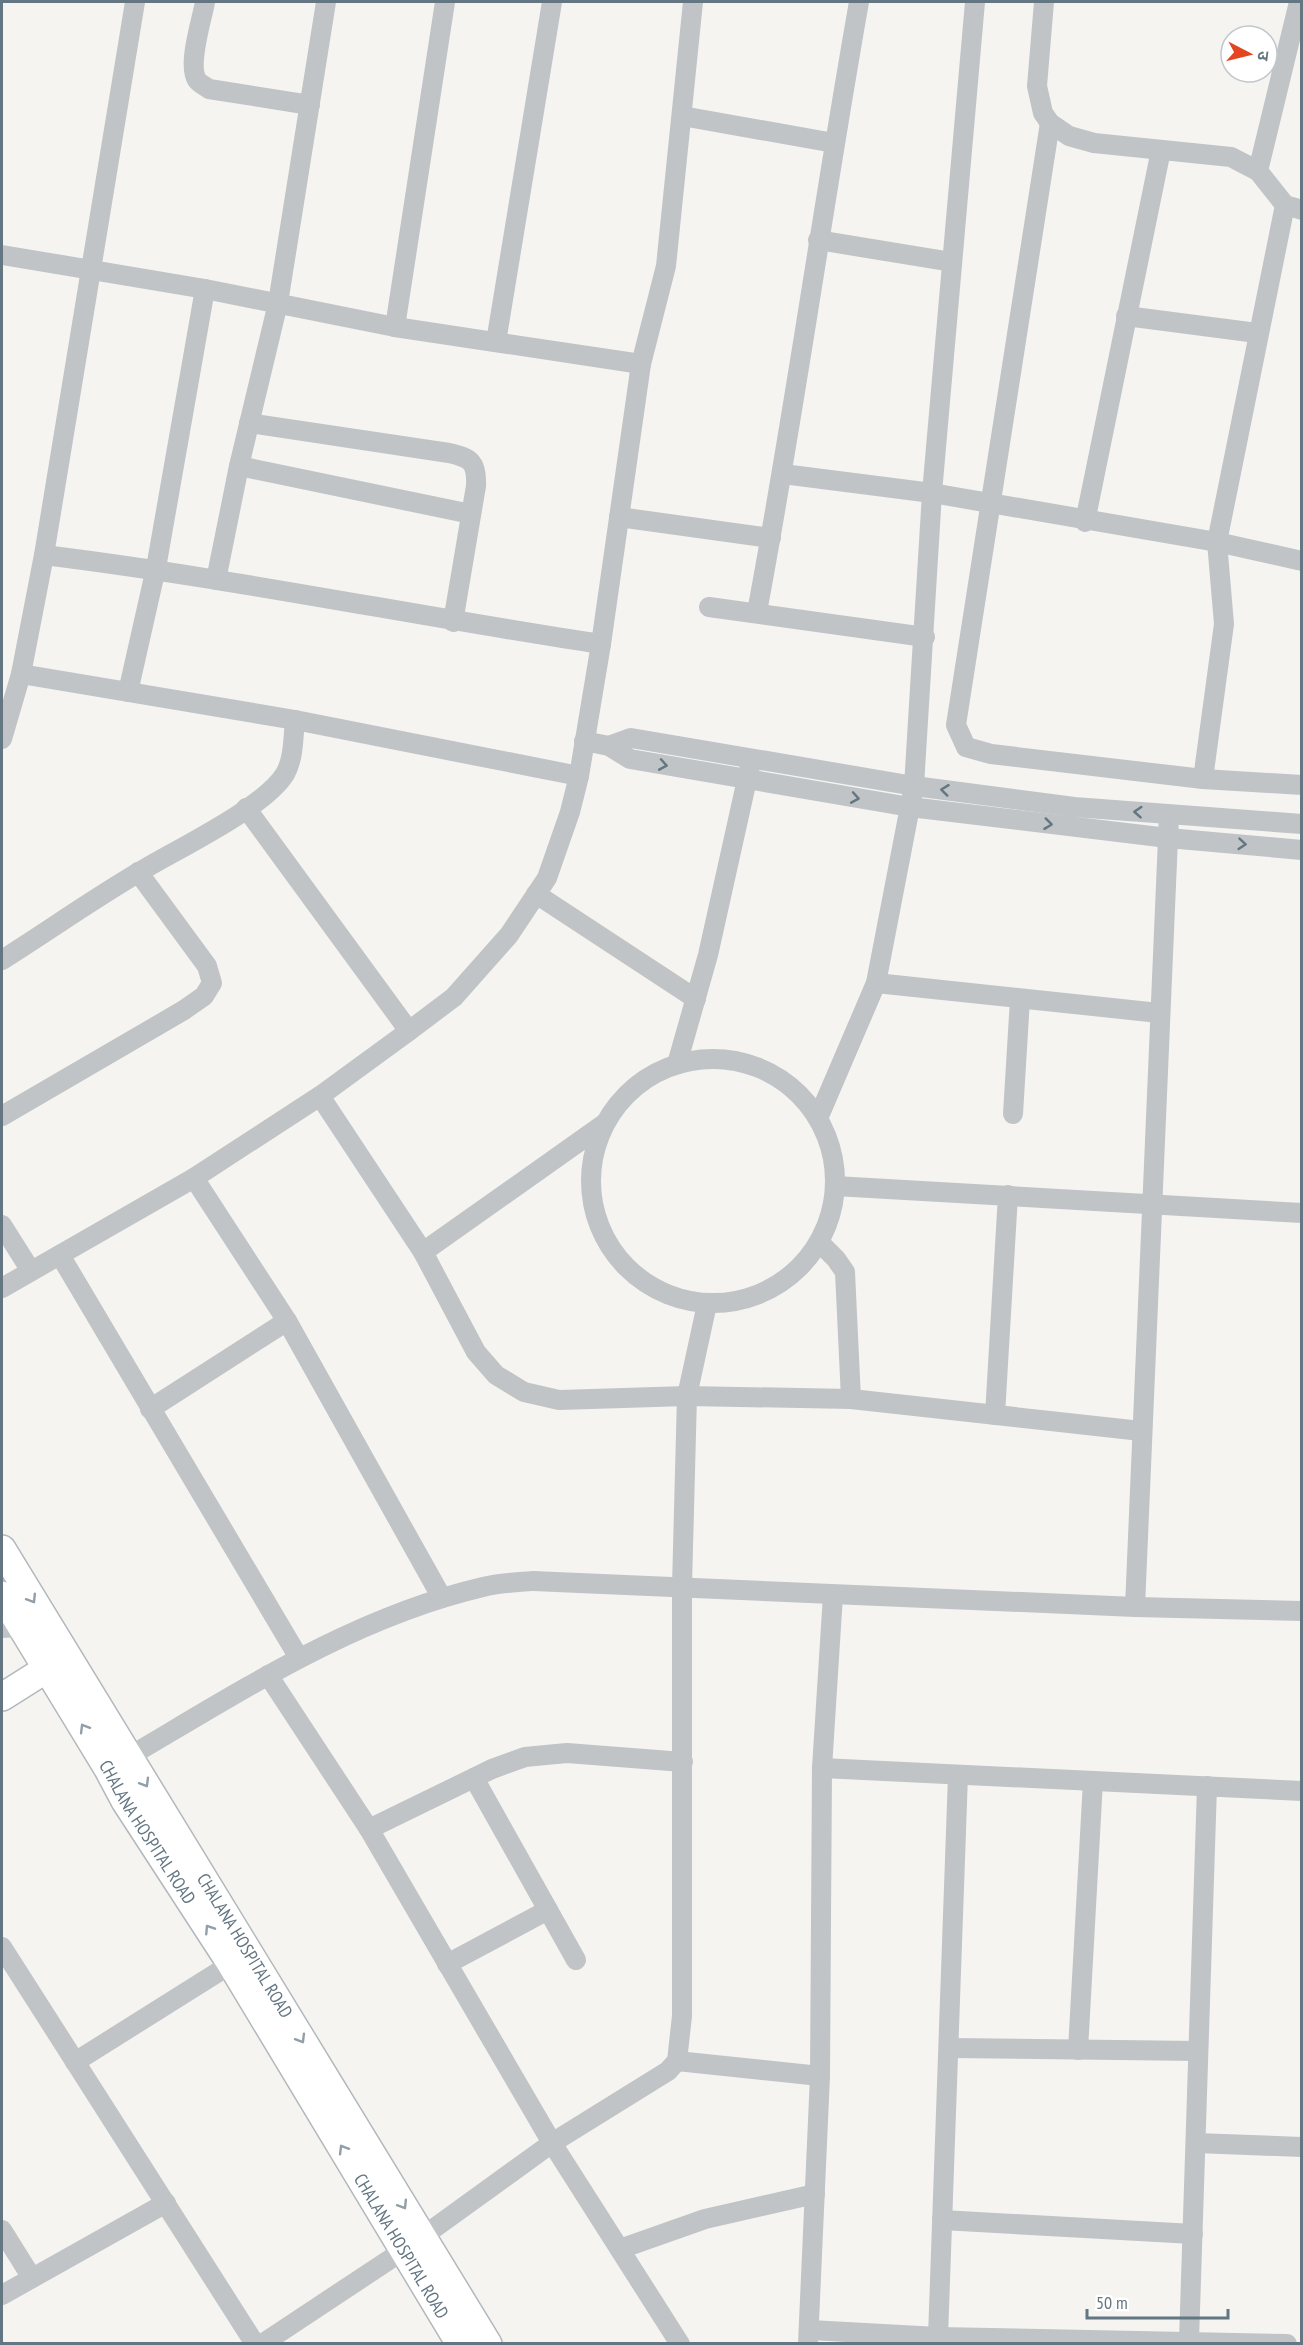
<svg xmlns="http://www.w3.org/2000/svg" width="1303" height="2345" font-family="'PT Sans Narrow','Noto Sans Devanagari',sans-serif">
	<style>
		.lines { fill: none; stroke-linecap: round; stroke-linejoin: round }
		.secondary-casing { stroke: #b2b8bc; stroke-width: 30 }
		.street { stroke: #c0c4c7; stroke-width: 20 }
		.secondary { stroke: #fff; stroke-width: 27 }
		.oneway { stroke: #637682 }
		.oneway2 { stroke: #929fa8 }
		.labels { text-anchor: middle; stroke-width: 6; stroke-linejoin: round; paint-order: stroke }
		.street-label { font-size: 18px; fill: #637682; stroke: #fff }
	</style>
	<rect width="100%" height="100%" fill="#f5f4f0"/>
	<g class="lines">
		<g class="secondary-casing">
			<g id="secondary">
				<path id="s1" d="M 2,1549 L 488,2344"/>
				<path id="s2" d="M 2,1595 L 108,1769 L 125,1801 L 231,1964 L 460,2344"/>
				<path d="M 2,1697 L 48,1668"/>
			</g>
		</g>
		<g class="street">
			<path d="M 205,2 C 202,20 187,64 197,80 C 200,84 205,86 209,89 L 310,105"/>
			<path d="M 1044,2 L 1037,86 L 1043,113 L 1050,123 L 1069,136 L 1094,143 L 1231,157 L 1258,171 L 1285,205 L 1302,210"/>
			<path d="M 682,116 L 834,143"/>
			<path d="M 1050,123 L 956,725 L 966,747 L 991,754 L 1203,779 L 1302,785"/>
			<path d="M 1258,171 L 1299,2"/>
			<path d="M 818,240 L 952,262"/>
			<path d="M 2,255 L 205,289 L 395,327 L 641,364"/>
			<path d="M 1126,316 L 1257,333"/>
			<path d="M 395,327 L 445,2"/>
			<path d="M 496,342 L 552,2"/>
			<path d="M 249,423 L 449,453 C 471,458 477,462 476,486 L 453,622"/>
			<path d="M 239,466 L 471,514"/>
			<path d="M 783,474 L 932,493 L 1217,542 L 1302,561"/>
			<path d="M 619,517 L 771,538"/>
			<path d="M 1085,522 L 1161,150"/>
			<path d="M 44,555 C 231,578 415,616 601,644"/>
			<path d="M 216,580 L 239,466 L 278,303 L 326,2"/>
			<path d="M 709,607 L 925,637"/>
			<path d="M 757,612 C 795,409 823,205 859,2"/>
			<path d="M 21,674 L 295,720 L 579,776"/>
			<path d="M 128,692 L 156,568 L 205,289"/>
			<path d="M 2,739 L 21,674 L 44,555 L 135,2"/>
			<path d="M 584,741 L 609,746 L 630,759 L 910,807 L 1168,838 L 1302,850"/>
			<path d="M 609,746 L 631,738 L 914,786 L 1074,807 L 1302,824"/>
			<path d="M 1203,779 L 1224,624 L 1217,542 L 1285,205"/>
			<path d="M 246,808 L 409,1031"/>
			<path d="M 536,894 L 696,999"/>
			<path d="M 2,960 C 48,931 93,899 141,871 C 177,849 264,808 285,774 C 294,758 293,738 295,720"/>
			<path d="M 876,983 L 1159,1013"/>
			<circle cx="713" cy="1181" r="122"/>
			<path d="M 677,1064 L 708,955 L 750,766"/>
			<path d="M 320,1096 L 423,1252 L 476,1352 L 496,1375 L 524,1392 L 559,1400 L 687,1396 L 851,1399 L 1141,1431"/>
			<path d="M 1013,1114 L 1020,999"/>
			<path d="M 2,1116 L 184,1010 L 204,996 L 212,983 L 207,966 L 138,872"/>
			<path d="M 819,1116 L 876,983 L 914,786 L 932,493 L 975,2"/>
			<path d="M 194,1178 L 287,1321 L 442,1598"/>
			<path d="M 835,1186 L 1302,1213"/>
			<path d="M 2,1225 L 31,1271"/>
			<path d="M 819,1242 L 836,1259 L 845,1272 L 851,1399"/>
			<path d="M 423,1252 L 604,1124"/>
			<path d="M 60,1255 L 299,1658"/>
			<path d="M 2,1288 L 194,1178 L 320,1096 L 409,1031 L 454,997 L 509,935 L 547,878 L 570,812 L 579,776 L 601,644 L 641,364 L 666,266 L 693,2"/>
			<path d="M 150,1409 L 287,1321"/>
			<path d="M 995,1415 L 1008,1195"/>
			<path d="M 1135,1607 L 1169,815"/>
			<path d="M 2,1628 L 20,1627"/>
			<path d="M 268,1675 L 369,1829 L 492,1769 L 525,1757 L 567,1753 L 683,1762"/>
			<path d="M 118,1763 C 235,1695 350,1618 483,1587 C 499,1583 517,1582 533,1581 L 1135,1607 L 1302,1611"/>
			<path d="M 822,1768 L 833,1595"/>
			<path d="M 474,1778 L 576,1960"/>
			<path d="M 369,1829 L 552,2143 L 680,2344"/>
			<path d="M 2,1947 L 255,2344"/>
			<path d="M 447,1964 L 548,1910"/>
			<path d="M 949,2048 L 1198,2051"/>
			<path d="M 1078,2050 L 1093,1781"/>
			<path d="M 677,2061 L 820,2076"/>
			<path d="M 75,2062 L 231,1964"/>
			<path d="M 1196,2143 L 1302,2147"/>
			<path d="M 942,2220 L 1193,2234"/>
			<path d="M 2,2230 L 32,2278"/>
			<path d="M 620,2249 L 705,2219 L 815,2194"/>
			<path d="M 2,2295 L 166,2203"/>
			<path d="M 810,2330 L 938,2337 L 1287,2344"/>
			<path d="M 938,2337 L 958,1775"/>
			<path d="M 1189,2341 L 1207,1786"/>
			<path d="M 262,2344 L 404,2250 L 552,2143 L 668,2071 L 677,2061 L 682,2016 L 682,1586 L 687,1396 L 707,1304"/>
			<path d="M 808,2344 L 820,2076 L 822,1768 L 1302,1791"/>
		</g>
		<use href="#secondary" class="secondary"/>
	</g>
	<defs><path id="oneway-chevron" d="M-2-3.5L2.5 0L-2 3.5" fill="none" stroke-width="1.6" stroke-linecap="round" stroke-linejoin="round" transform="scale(1.5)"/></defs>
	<g class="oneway">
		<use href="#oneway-chevron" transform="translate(663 765) rotate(10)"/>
		<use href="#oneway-chevron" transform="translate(945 790) rotate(-173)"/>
		<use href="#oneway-chevron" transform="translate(855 798) rotate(10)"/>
		<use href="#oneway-chevron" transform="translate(1138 812) rotate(-176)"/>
		<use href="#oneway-chevron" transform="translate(1048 824) rotate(7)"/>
		<use href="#oneway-chevron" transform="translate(1242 844) rotate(5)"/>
	</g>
	<g class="oneway2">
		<use href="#oneway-chevron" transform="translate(32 1599) rotate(58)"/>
		<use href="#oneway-chevron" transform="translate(84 1728) rotate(-121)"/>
		<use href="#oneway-chevron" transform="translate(145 1783) rotate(59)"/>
		<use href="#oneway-chevron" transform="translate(209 1929) rotate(-123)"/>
		<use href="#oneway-chevron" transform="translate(301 2039) rotate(59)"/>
		<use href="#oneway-chevron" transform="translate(343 2149) rotate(-121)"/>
		<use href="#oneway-chevron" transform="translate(403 2205) rotate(58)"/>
	</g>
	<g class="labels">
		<g class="street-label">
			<text dy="6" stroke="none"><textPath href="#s2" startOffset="278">CHALANA HOSPITAL ROAD</textPath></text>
			<text dy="6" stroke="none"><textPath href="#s1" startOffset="465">CHALANA HOSPITAL ROAD</textPath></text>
			<text dy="6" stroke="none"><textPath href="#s2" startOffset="764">CHALANA HOSPITAL ROAD</textPath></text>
		</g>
	</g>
	<rect width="1303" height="2345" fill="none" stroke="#637682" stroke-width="6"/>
	<g transform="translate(1249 54) rotate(97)"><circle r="28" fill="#ffffff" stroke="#c1c8cd" stroke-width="1.5"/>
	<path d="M0-4.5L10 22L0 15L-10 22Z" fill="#e44621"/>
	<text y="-9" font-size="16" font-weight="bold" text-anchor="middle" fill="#637682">उ</text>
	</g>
	<path d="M1087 2309v9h141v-9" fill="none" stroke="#637682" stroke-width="3"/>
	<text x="1096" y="2309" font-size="18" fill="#637682" stroke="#ffffff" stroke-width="4.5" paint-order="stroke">50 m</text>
</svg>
